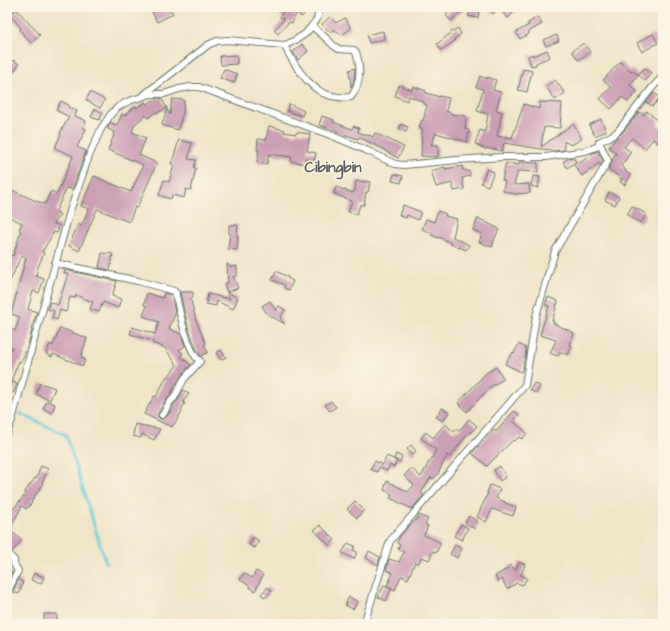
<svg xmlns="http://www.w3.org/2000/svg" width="670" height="631" font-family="'Architects Daughter',sans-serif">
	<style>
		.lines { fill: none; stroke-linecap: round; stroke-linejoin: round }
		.stream { stroke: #5ec9d9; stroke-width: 2.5 }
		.building { fill: #cc9fb5 }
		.street-casing { stroke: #687767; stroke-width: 8 }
		.street { stroke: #fff; stroke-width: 6 }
		.labels { text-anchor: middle; stroke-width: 3; stroke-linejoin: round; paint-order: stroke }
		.quarter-label { font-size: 15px; font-weight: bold; fill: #5c5f61; stroke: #fcf5e5 }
	</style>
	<rect width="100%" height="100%" fill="#fcf5e5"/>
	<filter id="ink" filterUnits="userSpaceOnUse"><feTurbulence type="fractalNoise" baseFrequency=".025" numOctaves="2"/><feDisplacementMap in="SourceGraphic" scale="8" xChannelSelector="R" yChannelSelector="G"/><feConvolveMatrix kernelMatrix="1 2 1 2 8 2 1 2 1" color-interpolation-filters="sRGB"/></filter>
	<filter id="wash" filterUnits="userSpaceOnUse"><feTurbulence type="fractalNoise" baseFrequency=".012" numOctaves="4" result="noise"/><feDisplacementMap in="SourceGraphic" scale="16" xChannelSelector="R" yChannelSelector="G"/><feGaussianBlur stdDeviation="0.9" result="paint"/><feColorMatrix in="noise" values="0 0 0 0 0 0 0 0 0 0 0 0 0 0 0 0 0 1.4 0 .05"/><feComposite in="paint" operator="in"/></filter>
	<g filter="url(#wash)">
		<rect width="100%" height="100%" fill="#f0e4c7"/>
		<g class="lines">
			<g class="stream">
				<path d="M 7,408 L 11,409"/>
				<path d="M 19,413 L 66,435 L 106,563"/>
			</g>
		</g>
		<g id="blocks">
			<g class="building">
				<path d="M 162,7 L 169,7 L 173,14 L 157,22 L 152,12 Z"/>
				<path d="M 272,7 L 312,7 L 301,17 L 297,12 L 292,23 L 289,22 L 278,34 L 274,30 L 284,19 L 280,17 L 283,12 Z"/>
				<path d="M 455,7 L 466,7 L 451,21 L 446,15 Z"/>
				<path d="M 471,7 L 480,7 L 478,18 L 468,16 Z"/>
				<path d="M 486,7 L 519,7 L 508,18 L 499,8 L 493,14 Z"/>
				<path d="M 16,9 L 40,35 L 31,43 L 20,30 L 21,28 L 9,14 Z"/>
				<path d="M 330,17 L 336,23 L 345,18 L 351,28 L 342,35 L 334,29 L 330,32 L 322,24 Z"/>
				<path d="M 538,17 L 542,24 L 528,32 L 529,34 L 520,39 L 516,32 L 529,25 L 528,23 Z"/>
				<path d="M 458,28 L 461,34 L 454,39 L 455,41 L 441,50 L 437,44 L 451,33 L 451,32 Z"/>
				<path d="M 383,31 L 384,39 L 369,43 L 367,35 Z"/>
				<path d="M 653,34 L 658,43 L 642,52 L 637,43 Z"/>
				<path d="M 557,35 L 559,41 L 546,46 L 543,40 Z"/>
				<path d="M 584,43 L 590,52 L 578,60 L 572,51 Z"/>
				<path d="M 302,44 L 308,51 L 298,60 L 293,52 Z"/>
				<path d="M 547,50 L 550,57 L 536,63 L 536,65 L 531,66 L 528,56 L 533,54 L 533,56 Z"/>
				<path d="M 237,55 L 237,64 L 221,65 L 220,56 Z"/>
				<path d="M 13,60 L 19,64 L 12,74 L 7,70 L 7,69 Z"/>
				<path d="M 620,62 L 631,71 L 632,70 L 638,75 L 630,85 L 637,91 L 628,102 L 622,97 L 611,109 L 600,99 L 611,87 L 603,80 Z"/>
				<path d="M 355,68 L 354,80 L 351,87 L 349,70 Z"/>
				<path d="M 645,68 L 651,73 L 645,81 L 638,74 Z"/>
				<path d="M 224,69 L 237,74 L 234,83 L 220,78 Z"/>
				<path d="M 523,69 L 532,71 L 527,92 L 518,90 Z"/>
				<path d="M 480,76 L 487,79 L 487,77 L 496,80 L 493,90 L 501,92 L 496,110 L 502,112 L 497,136 L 512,138 L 524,104 L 539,109 L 540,102 L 562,103 L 560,128 L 544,127 L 541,147 L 573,124 L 582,139 L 571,145 L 564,141 L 564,150 L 552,151 L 552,150 L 541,149 L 504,143 L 502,151 L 494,149 L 494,150 L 486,148 L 486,149 L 478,146 L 478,145 L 475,144 L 480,130 L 485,132 L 488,114 L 477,111 L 483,89 L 476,87 Z"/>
				<path d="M 555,80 L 565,93 L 555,100 L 546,86 Z"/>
				<path d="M 399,85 L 412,90 L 413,86 L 426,91 L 426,93 L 440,97 L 440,96 L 449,98 L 446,111 L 451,113 L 451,114 L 466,116 L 465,129 L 469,130 L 467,142 L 436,133 L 431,145 L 438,145 L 438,157 L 421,156 L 422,129 L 419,128 L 422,120 L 423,121 L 427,105 L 424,104 L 424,102 L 409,96 L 407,101 L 395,96 Z"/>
				<path d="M 90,92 L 105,100 L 100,108 L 86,100 Z"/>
				<path d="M 654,93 L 660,97 L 653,106 L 646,102 Z"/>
				<path d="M 157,98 L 161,98 L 167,108 L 157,113 L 156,112 L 148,118 L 146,115 L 135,124 L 132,132 L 146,138 L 139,155 L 157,163 L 137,208 L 135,207 L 129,222 L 97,209 L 79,251 L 69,246 L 78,224 L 81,226 L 89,209 L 81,206 L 94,176 L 131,192 L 143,165 L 108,150 L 114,135 L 113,134 L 114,132 L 108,129 L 109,124 L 111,123 L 117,125 L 122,114 L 124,116 L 136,106 L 137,108 L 145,102 L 147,104 Z"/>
				<path d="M 172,99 L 184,100 L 183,112 L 178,130 L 162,125 L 167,109 L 170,115 Z"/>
				<path d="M 61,101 L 69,105 L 68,107 L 77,111 L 75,116 L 86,121 L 83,128 L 86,129 L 77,147 L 86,151 L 72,190 L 67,187 L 56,211 L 60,215 L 53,223 L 60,226 L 57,233 L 54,232 L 42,252 L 44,253 L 38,267 L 36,276 L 44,279 L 39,293 L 33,291 L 28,309 L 37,312 L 31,329 L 32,330 L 27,348 L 21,362 L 19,361 L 11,381 L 17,384 L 13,393 L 7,391 L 7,358 L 12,347 L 7,346 L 7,333 L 9,328 L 15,331 L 20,317 L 11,314 L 26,258 L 21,256 L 7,288 L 7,253 L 13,256 L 21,231 L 19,230 L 22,223 L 7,216 L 7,201 L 12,190 L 36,201 L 45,204 L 51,191 L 57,194 L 73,156 L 55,148 L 61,134 L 60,133 L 69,117 L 56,110 Z"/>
				<path d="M 289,104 L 304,111 L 302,116 L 287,111 Z"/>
				<path d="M 95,109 L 103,113 L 99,120 L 91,117 Z"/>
				<path d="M 647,111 L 659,122 L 657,124 L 663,129 L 663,147 L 653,139 L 645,149 L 632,138 L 624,147 L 631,152 L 621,166 L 626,170 L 625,171 L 631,175 L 625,185 L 620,182 L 622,179 L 608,169 L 612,163 L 612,159 L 616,153 L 609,147 L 615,139 L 621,134 L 639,112 L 644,115 Z"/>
				<path d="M 322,116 L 334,120 L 333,122 L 352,129 L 353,126 L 359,128 L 358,132 L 369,136 L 369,135 L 373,137 L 375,133 L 404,147 L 398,158 L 385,151 L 385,150 L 359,137 L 358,139 L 319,125 Z"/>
				<path d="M 601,119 L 606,131 L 595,136 L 589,125 Z"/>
				<path d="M 401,124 L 408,127 L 406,132 L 399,129 Z"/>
				<path d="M 269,126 L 285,130 L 284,132 L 296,134 L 297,132 L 310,134 L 307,151 L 316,153 L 314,161 L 305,159 L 305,164 L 291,161 L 292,157 L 269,154 L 267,164 L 257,162 L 259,150 L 257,150 L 258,139 L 266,140 Z"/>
				<path d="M 179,140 L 192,143 L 188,159 L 196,160 L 194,168 L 196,168 L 191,190 L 186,189 L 184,198 L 172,195 L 171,199 L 159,195 L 164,180 L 169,182 L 174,165 L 171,164 L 174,156 Z"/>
				<path d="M 598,151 L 603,161 L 601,165 L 599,163 L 582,176 L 574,165 L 578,161 L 580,163 L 593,153 Z"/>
				<path d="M 573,157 L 576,162 L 567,168 L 563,162 L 569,158 Z"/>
				<path d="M 519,162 L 538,163 L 538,172 L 518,171 L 514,185 L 529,184 L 530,193 L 515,194 L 503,191 L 505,181 L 502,180 L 506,163 L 519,165 Z"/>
				<path d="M 463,166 L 462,169 L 470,172 L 470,176 L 462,178 L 464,189 L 454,191 L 452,183 L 436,187 L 431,171 L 445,167 L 445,169 Z"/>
				<path d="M 487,169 L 494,172 L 488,186 L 481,183 Z"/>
				<path d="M 394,174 L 403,176 L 401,183 L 392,181 Z"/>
				<path d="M 533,176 L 540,177 L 538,188 L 531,186 Z"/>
				<path d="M 356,181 L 370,182 L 368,192 L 366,192 L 364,205 L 360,205 L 357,214 L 348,212 L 352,201 L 334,194 L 336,187 L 353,193 L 354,191 L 355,191 Z"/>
				<path d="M 609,192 L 619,197 L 615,205 L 605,200 Z"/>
				<path d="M 403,205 L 421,212 L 418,220 L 407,215 L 406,218 L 399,215 Z"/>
				<path d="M 632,206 L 646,214 L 641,223 L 627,215 Z"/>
				<path d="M 438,211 L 446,214 L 445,216 L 457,219 L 453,237 L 469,245 L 466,250 L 459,247 L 459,248 L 451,244 L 451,243 L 439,237 L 439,238 L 431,235 L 432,233 L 422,229 L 426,219 L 434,222 Z"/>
				<path d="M 478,218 L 499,229 L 494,240 L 492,247 L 479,242 L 482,234 L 473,230 Z"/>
				<path d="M 229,225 L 238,225 L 237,237 L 238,237 L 237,250 L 228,249 L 230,233 L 229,233 Z"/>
				<path d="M 102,253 L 113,254 L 110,270 L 99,268 Z"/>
				<path d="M 227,264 L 228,264 L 230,267 L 237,266 L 237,276 L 233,276 L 238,288 L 227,292 L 224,284 L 228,283 Z"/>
				<path d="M 65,270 L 117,281 L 112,296 L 121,299 L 118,308 L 103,302 L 103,304 L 102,304 L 99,312 L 90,309 L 93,302 L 76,295 L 75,298 L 70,297 L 66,312 L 60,310 L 57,320 L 52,318 L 54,311 L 48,309 L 50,302 L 58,305 L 68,274 L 64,273 Z"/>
				<path d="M 276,271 L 288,277 L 287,278 L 293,281 L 289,290 L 284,288 L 285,285 L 272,280 Z"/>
				<path d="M 180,292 L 193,292 L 193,298 L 190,298 L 193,308 L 196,320 L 206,344 L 204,345 L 208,352 L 201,356 L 196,348 L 189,330 L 184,310 Z"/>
				<path d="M 227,292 L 238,298 L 233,309 L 217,301 L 216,306 L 206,304 L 208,294 L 230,299 Z"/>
				<path d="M 147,293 L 163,298 L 164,293 L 172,295 L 175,314 L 169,329 L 181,334 L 185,346 L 179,350 L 183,354 L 180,356 L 191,365 L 180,377 L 170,395 L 165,401 L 158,413 L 158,417 L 159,418 L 161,419 L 165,418 L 168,415 L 173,406 L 178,400 L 183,390 L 189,394 L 183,402 L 185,403 L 181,410 L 182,411 L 177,420 L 172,427 L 167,424 L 167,425 L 144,414 L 154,396 L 156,397 L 167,376 L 168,377 L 177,365 L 165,348 L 152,343 L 153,341 L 130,334 L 132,327 L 155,334 L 159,322 L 143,316 L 147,306 L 144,305 Z"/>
				<path d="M 548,297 L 558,301 L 552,321 L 554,321 L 553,323 L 574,333 L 569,345 L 572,346 L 568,355 L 560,352 L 558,356 L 550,353 L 556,340 L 540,335 L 549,306 L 545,305 Z"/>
				<path d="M 270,301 L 276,311 L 279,306 L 285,310 L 280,318 L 285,324 L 267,314 L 262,306 Z"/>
				<path d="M 60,328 L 87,338 L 81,357 L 85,359 L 83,366 L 53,354 L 52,357 L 46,354 L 50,344 L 53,346 Z"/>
				<path d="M 519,344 L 526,348 L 525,359 L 523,363 L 524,364 L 524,365 L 521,372 L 505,364 L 509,357 L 510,357 L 513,352 L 514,353 Z"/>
				<path d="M 221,350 L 226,357 L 221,360 L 216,353 Z"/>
				<path d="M 496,367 L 504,379 L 490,387 L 467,412 L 458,403 L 485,374 Z"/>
				<path d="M 40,383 L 55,388 L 50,400 L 36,394 Z"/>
				<path d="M 534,383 L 540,386 L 536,393 L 530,390 Z"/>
				<path d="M 47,401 L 55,404 L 52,413 L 43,409 Z"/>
				<path d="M 331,401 L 336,407 L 330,411 L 325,405 Z"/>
				<path d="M 442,408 L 449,412 L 443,421 L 436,417 Z"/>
				<path d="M 514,411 L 519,415 L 513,421 L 527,433 L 522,439 L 519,437 L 515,441 L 513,440 L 487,466 L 472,453 L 483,440 L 494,430 L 496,432 Z"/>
				<path d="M 469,419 L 477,426 L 470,433 L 469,432 L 450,457 L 447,455 L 438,474 L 433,479 L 431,477 L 421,493 L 424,495 L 412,509 L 390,498 L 392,494 L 384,490 L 387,481 L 408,492 L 414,485 L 404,476 L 411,468 L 421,477 L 429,462 L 430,462 L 436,450 L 421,438 L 426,432 L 433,438 L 445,424 L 454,432 L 456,429 L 459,431 Z"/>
				<path d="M 135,424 L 160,429 L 154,440 L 142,434 L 141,438 L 133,436 Z"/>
				<path d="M 411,445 L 416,451 L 412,455 L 407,449 Z"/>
				<path d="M 396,454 L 402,457 L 400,462 L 394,459 Z"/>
				<path d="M 387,456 L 397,461 L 394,467 L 390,465 L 387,471 L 381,468 Z"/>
				<path d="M 375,461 L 381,464 L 377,472 L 370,469 Z"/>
				<path d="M 41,466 L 48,469 L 42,483 L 43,484 L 31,502 L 32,503 L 26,509 L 22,506 L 9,530 L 22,540 L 12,552 L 10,550 L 7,549 L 7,516 L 26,494 L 24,493 L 35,478 L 36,479 Z"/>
				<path d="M 500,466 L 506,477 L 500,481 L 494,470 Z"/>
				<path d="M 490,485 L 500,489 L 496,498 L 505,502 L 505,503 L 516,507 L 513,516 L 492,509 L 486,522 L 477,517 L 488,493 L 487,493 Z"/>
				<path d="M 355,501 L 364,510 L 357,518 L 347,509 Z"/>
				<path d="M 419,515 L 428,519 L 425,524 L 428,526 L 424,535 L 441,543 L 436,553 L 433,551 L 429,560 L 422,557 L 418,564 L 415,562 L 408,579 L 401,576 L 395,590 L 387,586 L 393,573 L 386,570 L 389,559 L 399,562 L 404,552 L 398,549 L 400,545 L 397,543 L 400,536 L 409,526 L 417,519 Z"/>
				<path d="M 469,516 L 478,522 L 475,529 L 465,523 Z"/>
				<path d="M 461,524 L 468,528 L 462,540 L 454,536 Z"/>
				<path d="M 320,525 L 335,540 L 329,545 L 314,530 Z"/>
				<path d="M 253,537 L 259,541 L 255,548 L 249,545 Z"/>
				<path d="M 348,543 L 355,546 L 353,550 L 357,552 L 354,559 L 342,553 Z"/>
				<path d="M 455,545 L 462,549 L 457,558 L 450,554 Z"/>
				<path d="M 369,551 L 380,557 L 378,565 L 366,558 Z"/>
				<path d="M 519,562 L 525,564 L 521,575 L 527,578 L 523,585 L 517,583 L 507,589 L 502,579 L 498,582 L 495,576 L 507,569 L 510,565 L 516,570 Z"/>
				<path d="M 7,569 L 12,572 L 7,583 Z"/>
				<path d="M 256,571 L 263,575 L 255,591 L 249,587 L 250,586 L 240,580 L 244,573 L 252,578 Z"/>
				<path d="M 34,573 L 44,577 L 41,584 L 31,580 Z"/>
				<path d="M 18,580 L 23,582 L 19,594 L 13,592 Z"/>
				<path d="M 384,585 L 392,588 L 386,601 L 378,597 Z"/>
				<path d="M 268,587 L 272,591 L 265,598 L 261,594 Z"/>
				<path d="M 349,597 L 358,602 L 353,609 L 345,605 Z"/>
				<rect x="44" y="614" width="13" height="10"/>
			</g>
		</g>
	</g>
	<g filter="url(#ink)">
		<use href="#blocks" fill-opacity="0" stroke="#687767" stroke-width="1"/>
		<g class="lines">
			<g class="street-casing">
				<g id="street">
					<path d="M 284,45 C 292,61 306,84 323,93 C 332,97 342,98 351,97 C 361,84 361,67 356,52 L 354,50 L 339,49 L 334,46 L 327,39 L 312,26"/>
					<path d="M 145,94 L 208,45 L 217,41 L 227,40 L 284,45 L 290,43 L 297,39 L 305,34 L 312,26 L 317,19 L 320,7"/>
					<path d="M 55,263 L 138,281 L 174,291 L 176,293 L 176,296 C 179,310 188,354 200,361 L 184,379 L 174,398 L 169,403 L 164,413 L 162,415"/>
					<path d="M 7,433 L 12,420 L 19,394 L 70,211 L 89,156 L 101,129 L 111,114 L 118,107 L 129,101 L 151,94 L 164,94 L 179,89 L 191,87 L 199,87 L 333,136 L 368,151 L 395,164 L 404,165 L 457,160 L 502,157 L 546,157 L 585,151 L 599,146 L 599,142 L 613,135 L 618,131 L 652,88 L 663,76"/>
					<path d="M 7,553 L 14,560 L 14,564 L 18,571 L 7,593"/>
					<path d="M 364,624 L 390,541 L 525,385 L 536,316 L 555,251 L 608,161 L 599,142"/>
				</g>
			</g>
			<use href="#street" class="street"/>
		</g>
	</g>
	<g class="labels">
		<g class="quarter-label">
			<text x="333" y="172">Cibingbin</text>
		</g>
	</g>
	<rect width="670" height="631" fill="none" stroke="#fcf5e5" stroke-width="24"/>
</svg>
